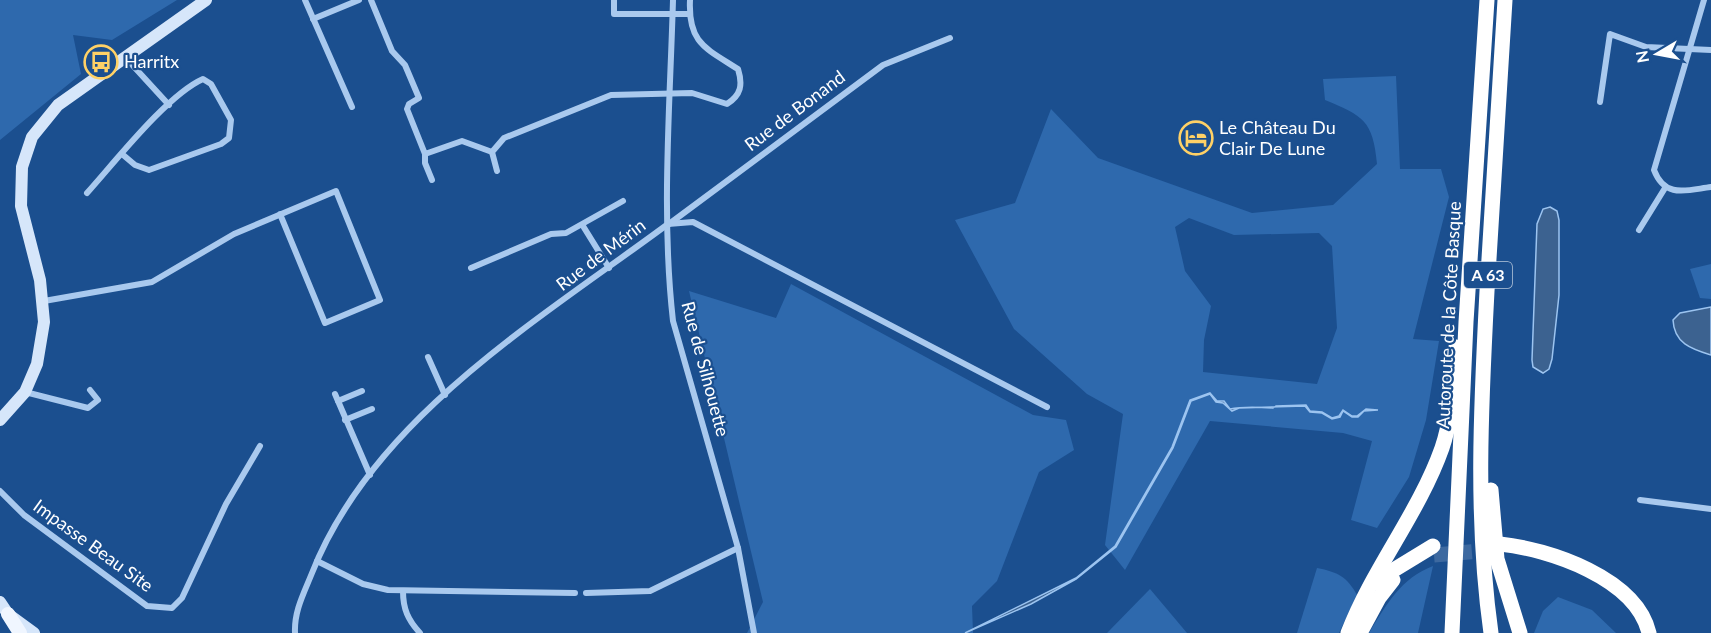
<svg xmlns="http://www.w3.org/2000/svg" width="1711" height="633" font-family="Lato,sans-serif">
	<style>
		.green { fill: #2e69ad; fill-rule: evenodd }
		.water { fill: #3c6290; stroke: #9cc4f0; stroke-width: 1.5 }
		.lines { fill: none; stroke-linecap: round; stroke-linejoin: round }
		.highway-tunnel { stroke: #3d69a0; stroke-width: 15; stroke-dasharray: 15 8; stroke-linecap: butt }
		.street { stroke: #a9c9ee; stroke-width: 6 }
		.secondary { stroke: #d6e6fa; stroke-width: 12 }
		.primary { stroke: #f0f6ff; stroke-width: 14 }
		.highway { stroke: #fff; stroke-width: 15 }
		.labels { text-anchor: middle; stroke-width: 4.5; stroke-linejoin: round; paint-order: stroke }
		.shield { fill: #1b4f8f; stroke: #bbcadd; stroke-width: 1.5 }
		.shield-label { font-size: 16px; font-weight: bold; fill: #fff }
		.poi-label { font-size: 18px; fill: #fff; stroke: #1b4f8f; text-anchor: start }
		.street-label { font-size: 18px; fill: #fff; stroke: #1b4f8f }
	</style>
	<rect width="100%" height="100%" fill="#1b4f8f"/>
	<g class="green">
		<path d="M 0,0 L 177,0 L 112,40 L 73,35 L 81,74 L 0,140 Z"/>
		<path d="M 1396,76 L 1400,169 L 1441,169 L 1449,197 L 1413,339 L 1439,341 L 1426,420 L 1409,477 L 1377,528 L 1351,520 L 1372,441 L 1343,433 L 1210,421 L 1125,570 L 1105,545 L 1123,414 L 1087,394 L 1014,329 L 955,220 L 1015,203 L 1051,109 L 1098,158 L 1252,213 L 1333,205 L 1377,164 C 1373,120 1363,116 1325,100 L 1323,79 ZM 1189,218 L 1234,235 L 1319,233 L 1332,246 L 1337,328 L 1317,384 L 1203,372 L 1204,340 L 1211,306 L 1185,271 L 1175,227 Z"/>
		<path d="M 1711,264 L 1711,299 L 1700,298 L 1690,269 Z"/>
		<path d="M 791,284 L 1033,415 L 1066,420 L 1074,450 L 1039,472 L 997,581 L 972,606 L 973,633 L 747,633 L 763,602 L 689,291 L 776,318 Z"/>
		<path d="M 1433,566 L 1418,633 L 1369,633 C 1386,605 1401,578 1433,566 Z"/>
		<path d="M 1317,568 C 1338,572 1347,577 1357,595 L 1339,633 L 1297,633 Z"/>
		<path d="M 1150,589 L 1187,633 L 1107,633 Z"/>
		<path d="M 1558,597 L 1592,610 L 1616,633 L 1534,633 L 1543,611 Z"/>
	</g>
	<g class="water">
		<path d="M 1550,207 L 1557,211 L 1559,220 L 1559,295 L 1552,359 L 1549,369 L 1543,373 L 1533,367 L 1532,360 L 1537,224 L 1543,209 Z"/>
		<path d="M 1711,307 L 1711,355 C 1691,349 1674,343 1673,320 L 1680,313 Z"/>
		<path d="M 1210,393 L 1217,401 L 1224,401 L 1230,409 C 1244,406 1258,407 1273,408 L 1276,406 L 1306,405 L 1310,411 L 1322,412 L 1332,418 L 1339,416 L 1343,410 L 1352,416 L 1357,416 L 1366,409 L 1378,410 L 1364,411 L 1358,417 L 1352,417 L 1343,411 L 1340,417 L 1332,419 L 1322,413 L 1310,412 L 1305,406 L 1239,408 L 1232,411 L 1223,403 L 1216,402 L 1210,394 L 1191,401 L 1173,448 L 1116,547 L 1076,579 L 1031,604 L 965,633 L 1076,578 L 1115,546 L 1172,447 L 1190,400 Z"/>
	</g>
	<g class="lines">
		<path class="highway-tunnel" d="M 1434,555 L 1494,550"/>
		<g class="street">
			<path d="M 305,0 L 352,107"/>
			<path d="M 371,0 L 392,51 L 405,65 L 419,98 L 409,104 L 407,109 L 425,154 L 462,141 L 492,152"/>
			<path d="M 614,0 L 614,14 L 689,14"/>
			<path d="M 673,0 C 670,106 661,215 673,321 L 738,548 L 754,633"/>
			<path d="M 1704,0 L 1654,170 C 1665,199 1687,190 1711,187"/>
			<path d="M 313,19 L 359,0"/>
			<path d="M 125,57 L 169,105"/>
			<path d="M 1600,102 L 1610,34 L 1646,47 L 1711,50"/>
			<path d="M 425,154 L 425,163 L 432,180"/>
			<path d="M 497,171 L 492,152 L 504,138 L 611,95 L 692,93 L 727,104 C 741,95 743,85 738,69 C 705,48 688,43 690,0"/>
			<path d="M 87,193 C 115,162 167,95 203,79 L 211,84 L 231,120 L 229,138 L 221,144 L 149,170 L 135,165 L 122,154"/>
			<path d="M 669,224 L 883,65 L 950,38"/>
			<path d="M 583,226 L 609,268"/>
			<path d="M 1639,230 L 1665,188"/>
			<path d="M 471,268 L 551,234 L 566,233 L 623,201"/>
			<path d="M 44,301 L 152,282 L 234,234 L 336,191 L 380,300 L 325,323 L 280,214"/>
			<path d="M 428,357 L 445,395"/>
			<path d="M 25,392 L 88,408 L 98,400 L 90,390"/>
			<path d="M 335,394 L 370,475"/>
			<path d="M 338,401 L 362,391"/>
			<path d="M 345,420 L 372,409"/>
			<path d="M 0,491 L 24,515 L 147,606 L 172,608 L 182,598 L 226,504 L 260,446"/>
			<path d="M 1640,500 L 1711,509"/>
			<path d="M 317,561 L 363,584 L 388,590 L 575,593"/>
			<path d="M 403,591 C 403,609 408,620 420,633"/>
			<path d="M 586,593 L 650,591 L 738,548"/>
			<path d="M 295,633 C 294,611 304,593 312,573 C 373,418 540,319 668,224 L 693,222 L 1047,407"/>
		</g>
		<g class="secondary">
			<path d="M 0,420 L 25,392 L 37,364 L 44,322 L 40,280 L 21,206 L 22,167 L 32,137 L 58,105 L 206,0"/>
			<path d="M 0,602 L 8,614 L 34,633"/>
		</g>
		<path class="primary" d="M 8,614 L 20,633"/>
		<g class="highway">
			<path d="M 1491,490 L 1497,559 L 1520,633"/>
			<path d="M 1500,544 C 1549,549 1636,578 1649,633"/>
			<path d="M 1381,585 L 1392,571 L 1433,546"/>
			<path d="M 1348,633 C 1373,568 1419,513 1442,448 C 1453,416 1453,380 1456,347"/>
			<path d="M 1360,633 L 1379,598 L 1393,580"/>
			<path d="M 1452,633 L 1466,322 L 1487,0"/>
			<path d="M 1491,633 C 1475,520 1481,405 1487,291 C 1493,194 1499,97 1505,0"/>
		</g>
	</g>
	<defs>
		<g id="bus-ring" transform="scale(1.725)"><circle r="9.5" fill="#1b4f8f" stroke="#ffd166" stroke-width="1.5"/><path d="M-5-6H5V4H4V6H2V4H-2V6H-4V4H-5ZM-3.5-4V0h7V-4ZM-3.5 1.2v1.5H-2V1.2ZM2 1.2v1.5H3.5V1.2Z" fill="#ffd166"/></g>
		<g id="hotel-ring" transform="scale(1.725)"><circle r="9.5" fill="#1b4f8f" stroke="#ffd166" stroke-width="1.5"/><path d="M-6-4.5h1.5V1H6V5H4.5V3h-9V5H-6ZM-4 0a1.8 1.8 0 1 1 3.6 0ZM.5 0V-2.5h3Q6-2.5 6 0Z" fill="#ffd166"/></g>
	</defs>
	<g fill-rule="evenodd">
		<use href="#bus-ring" x="101" y="62"/>
		<use href="#hotel-ring" x="1196" y="138"/>
	</g>
	<g class="labels">
		<rect class="shield" x="1464" y="262" width="48" height="26" rx="4.5"/>
		<g class="shield-label">
			<text x="1488" y="281">A 63</text>
		</g>
		<g class="poi-label">
			<text x="124" y="68">Harritx</text>
			<text x="1219" y="134">Le Château Du<tspan x="1219" dy="21">Clair De Lune</tspan></text>
		</g>
		<g class="street-label">
			<text transform="translate(795 111) rotate(-37)" y="6">Rue de Bonand</text>
			<text transform="translate(601 255) rotate(-37)" y="6">Rue de Mérin</text>
			<text transform="translate(1449 315) rotate(-87)" y="6">Autoroute de la Côte Basque</text>
			<text transform="translate(705 369) rotate(75)" y="6">Rue de Silhouette</text>
			<text transform="translate(93 546) rotate(36)" y="6">Impasse Beau Site</text>
		</g>
	</g>
	<g transform="translate(1657 54) rotate(260)" stroke="#1b4f8f" stroke-width="4.5" paint-order="stroke">
	<path d="M0-4.5L10 22L0 15L-10 22Z" fill="#ffffff"/>
	<text y="-9" font-size="16" font-weight="bold" text-anchor="middle" fill="#ffffff">N</text>
	</g>
</svg>
